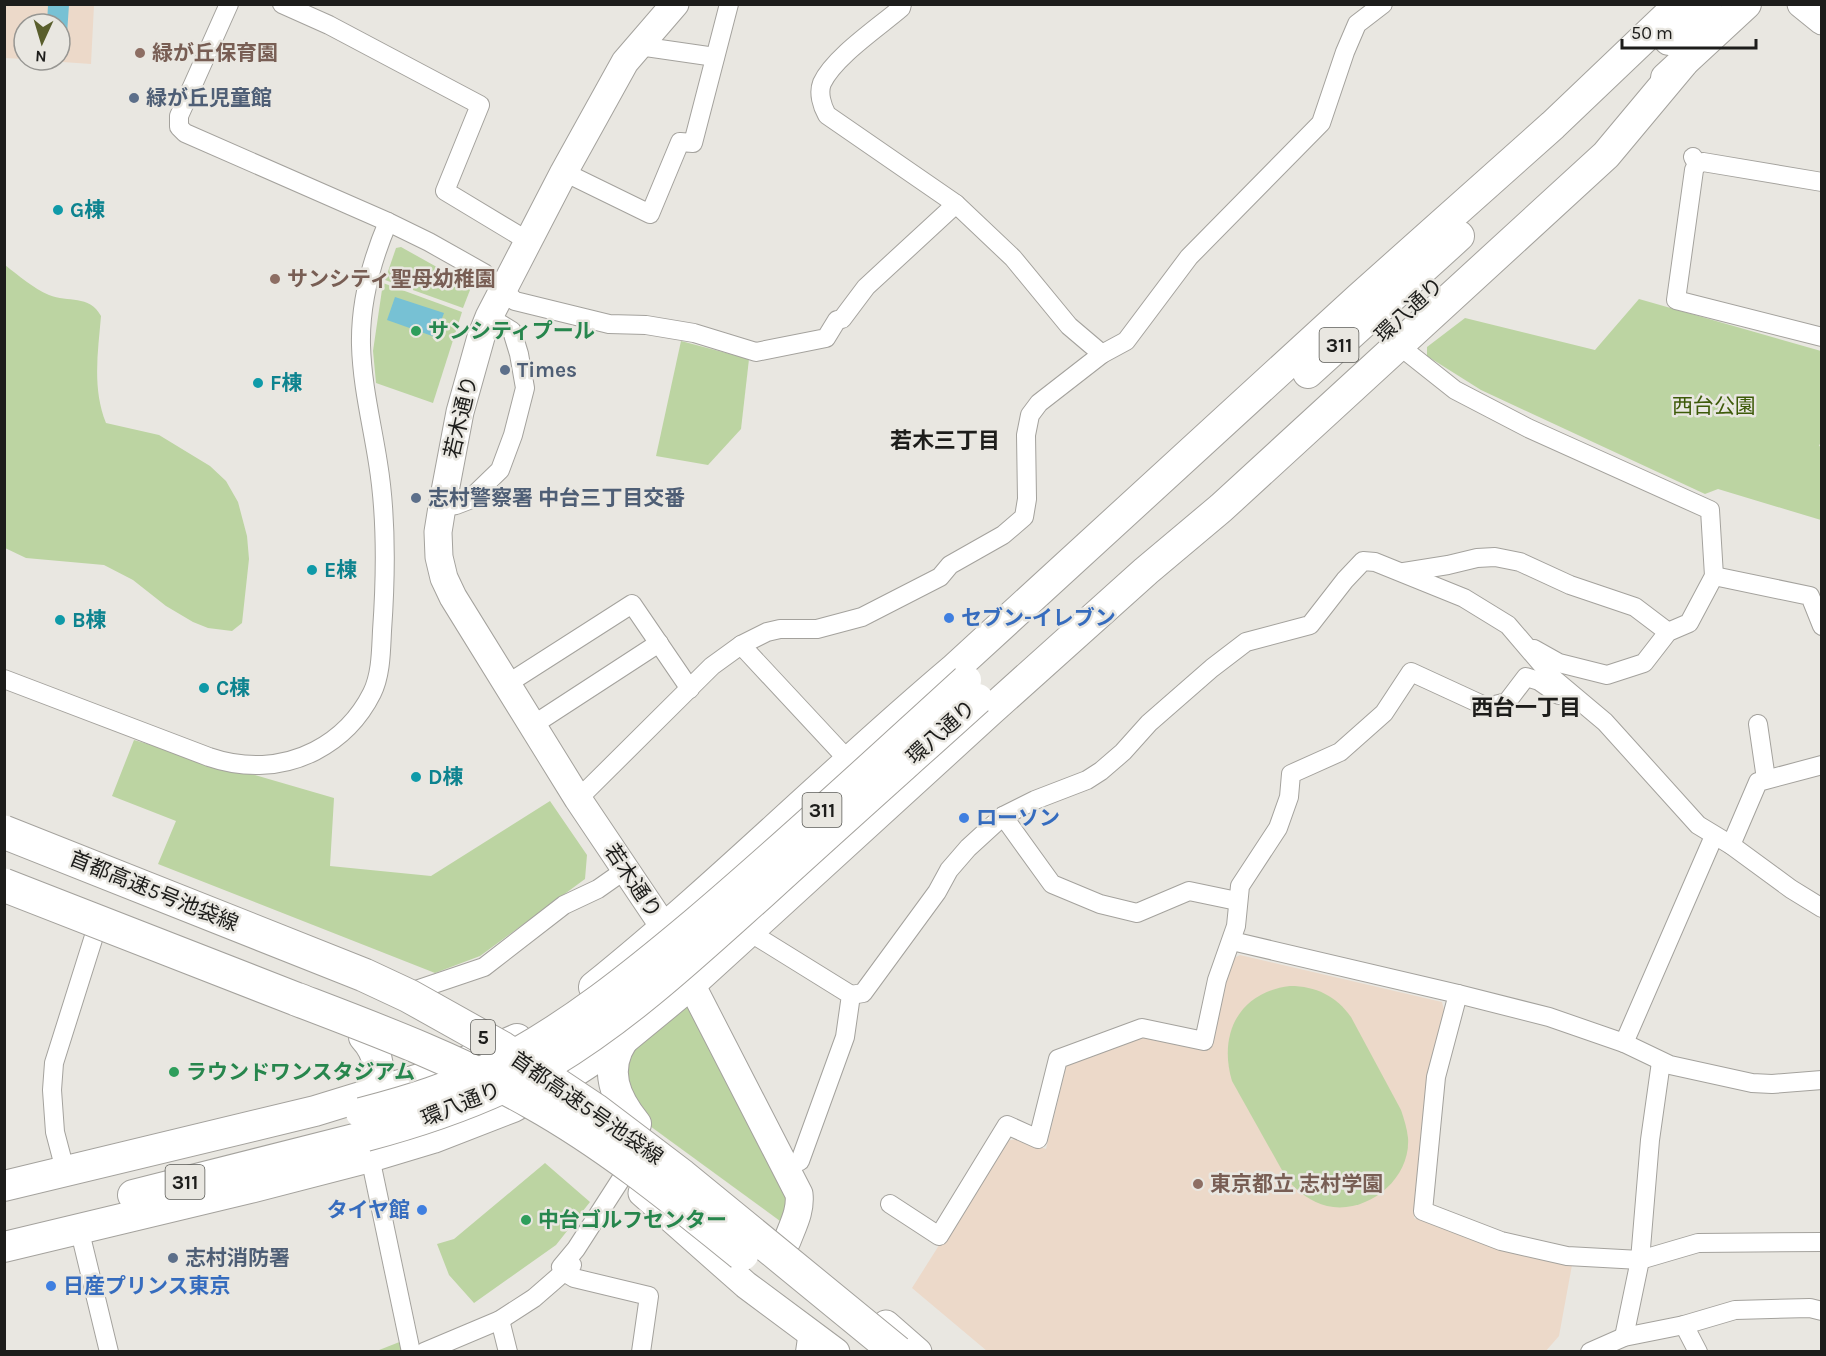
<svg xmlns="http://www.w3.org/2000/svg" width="1826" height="1356" font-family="Karla,'Noto Sans JP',sans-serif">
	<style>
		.education { fill: #ecd9c9 }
		.green { fill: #bcd4a2 }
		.water { fill: #77c1d4 }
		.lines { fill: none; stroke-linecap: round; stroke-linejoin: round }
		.street-tunnel { stroke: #c0bfb9; stroke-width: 18; stroke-dasharray: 18 9; stroke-linecap: butt }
		.street-casing { stroke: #a4a29d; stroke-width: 20 }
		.secondary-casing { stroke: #a4a29d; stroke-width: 29 }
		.primary-casing { stroke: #a4a29d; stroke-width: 32 }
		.street { stroke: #fff; stroke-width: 18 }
		.secondary { stroke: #fff; stroke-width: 27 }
		.primary { stroke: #fff; stroke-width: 30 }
		.primary-bridge-casing { stroke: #a4a29d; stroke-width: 32; stroke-linecap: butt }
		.highway-bridge-casing { stroke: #a4a29d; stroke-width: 35; stroke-linecap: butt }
		.primary-bridge { stroke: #fff; stroke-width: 30 }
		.highway-bridge { stroke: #fff; stroke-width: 33 }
		.education-dot { fill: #8d6e63; stroke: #e9e7e1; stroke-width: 2 }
		.service-dot { fill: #5c6f8a; stroke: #e9e7e1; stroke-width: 2 }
		.culture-dot { fill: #0f9aa8; stroke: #e9e7e1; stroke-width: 2 }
		.leisure-dot { fill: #2e9e5b; stroke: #e9e7e1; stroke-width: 2 }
		.shop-dot { fill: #3f7fe0; stroke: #e9e7e1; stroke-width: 2 }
		.labels { text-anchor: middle; stroke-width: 5; stroke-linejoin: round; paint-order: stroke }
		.shield { fill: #e9e7e1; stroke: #5a5a56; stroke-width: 1.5 }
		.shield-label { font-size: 20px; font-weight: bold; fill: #1d1d1b }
		.education-label { font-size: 21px; font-weight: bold; fill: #785e54; stroke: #e9e7e1; text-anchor: start }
		.service-label { font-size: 21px; font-weight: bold; fill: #4e5e75; stroke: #e9e7e1; text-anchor: start }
		.culture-label { font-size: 21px; font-weight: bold; fill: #0d838f; stroke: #e9e7e1; text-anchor: start }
		.street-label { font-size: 21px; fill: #1d1d1b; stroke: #e9e7e1 }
		.leisure-label { font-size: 21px; font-weight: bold; fill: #27864d; stroke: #e9e7e1; text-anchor: start }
		.park-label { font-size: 21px; fill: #3d5a09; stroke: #e9e7e1 }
		.shop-label { font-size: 21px; font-weight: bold; fill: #366cbe; stroke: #e9e7e1; text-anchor: start }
		.neighbourhood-label { font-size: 22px; font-weight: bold; fill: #1d1d1b; stroke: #e9e7e1 }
	</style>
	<rect width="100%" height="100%" fill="#e9e7e1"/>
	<g class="education">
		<path d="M 4,5 L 94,5 L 91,64 L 34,60 L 60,60 L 60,24 L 24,24 L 24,59 L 5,58 Z"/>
		<path d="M 1240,955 L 1442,1002 L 1444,1010 L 1430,1072 L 1414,1218 L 1502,1250 L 1572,1265 L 1559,1336 L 1545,1352 L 987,1351 L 912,1288 L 1005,1141 L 1017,1139 L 1046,1149 L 1067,1063 L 1145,1037 L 1205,1049 L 1213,1045 L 1220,1003 L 1232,959 Z"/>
	</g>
	<g class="green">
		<path d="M 401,247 L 469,285 L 470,290 L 463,308 L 385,280 L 396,248 Z"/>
		<path d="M 5,265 C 19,276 33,288 49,295 C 68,303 89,294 101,316 C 98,352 92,388 106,423 L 159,435 L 210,466 L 226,481 L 238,502 L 247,536 L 249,559 L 242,623 L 232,631 L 208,628 L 193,622 L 166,606 L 133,580 L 104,565 L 26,558 L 5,548 Z"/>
		<path d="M 383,283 L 462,312 L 433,403 L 376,383 L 373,351 Z"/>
		<path d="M 1639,299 L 1821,351 L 1822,439 L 1819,446 L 1822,447 L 1821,520 L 1718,489 L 1705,494 L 1481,390 L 1427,356 L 1427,347 L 1465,318 L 1595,350 Z"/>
		<path d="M 681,341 L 749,359 L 741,429 L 708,465 L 656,456 Z"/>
		<path d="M 134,740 L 334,798 L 330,866 L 431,876 L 550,801 L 587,855 L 585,879 L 480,956 L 435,973 L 158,864 L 176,821 L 112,796 Z"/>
		<path d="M 1290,986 C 1316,986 1336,996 1351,1017 L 1401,1110 C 1404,1119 1407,1128 1408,1138 C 1411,1179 1367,1215 1327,1206 C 1311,1202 1299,1192 1288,1181 L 1232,1081 C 1218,1034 1239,992 1290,986 Z"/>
		<path d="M 691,1001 L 725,1061 L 788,1202 L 780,1221 L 639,1118 L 621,1053 Z"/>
		<path d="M 545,1163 L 590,1202 L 556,1245 L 474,1303 L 449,1275 L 437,1244 L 454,1239 Z"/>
		<path d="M 402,1341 L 404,1352 L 374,1352 Z"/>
	</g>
	<g class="water">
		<path d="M 48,5 L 69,5 L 66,48 L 60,48 L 60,24 L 47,24 Z"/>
		<path d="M 395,297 L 444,313 L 435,337 L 387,320 Z"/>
	</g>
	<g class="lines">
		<path class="street-tunnel" d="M 1368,309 L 1397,344"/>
		<g class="street-casing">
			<g id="street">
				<path d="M 229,4 L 179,116 L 179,127 L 185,133 L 388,222 L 429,242 L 484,273 L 515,301 L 609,324 L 646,325 L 694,333 L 756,352 L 826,338 L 837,320 L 842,319 L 866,287 L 956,204"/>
				<path d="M 282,4 L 329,25 L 480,105 L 445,191 L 528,241"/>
				<path d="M 902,4 L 901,8 C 879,27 834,57 822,83 C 818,93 822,106 827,115 L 956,204 L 1013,258 L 1069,326 L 1102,354"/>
				<path d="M 639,46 L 715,57"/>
				<path d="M 1693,157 L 1697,164 L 1703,162 L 1822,182"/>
				<path d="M 1697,164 L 1694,170 L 1676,300 L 1822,337"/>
				<path d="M 564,172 L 650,214 L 680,142 L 693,143 L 729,4"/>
				<path d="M 1397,344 L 1455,390 L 1528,428 L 1710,510 L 1714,576 L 1689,623 L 1668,632 L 1644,663 L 1607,675 L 1559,663 L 1534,649"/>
				<path d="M 442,507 L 456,505 L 469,500 L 500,470 L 513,435 L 525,388 L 519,354 L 512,331 L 489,317"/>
				<path d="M 1404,572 L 1448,565 L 1477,558 L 1495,557 L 1520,562 L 1570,585 L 1635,607 L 1668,632"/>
				<path d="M 1714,576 L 1810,596 L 1822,626"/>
				<path d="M 741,645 L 849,761"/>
				<path d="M 4,679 L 209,757 C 244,769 282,768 315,751 C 340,738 359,719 372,693 C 381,675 381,651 382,631 C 386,575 387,518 378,463 C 372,424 362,385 361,345 C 360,302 371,262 388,222"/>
				<path d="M 507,684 L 632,604 L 690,689"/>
				<path d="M 1758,724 L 1766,779"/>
				<path d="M 533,725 L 659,643"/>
				<path d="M 578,799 L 712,666 L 741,645 L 767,632 L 780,629 L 817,629 L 862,617 L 940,577 L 950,565 L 1003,535 L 1024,517 L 1027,499 L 1026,435 L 1030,415 L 1039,403 L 1102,354 L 1126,341 L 1189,257 L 1321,123 L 1345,52 L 1357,24 L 1383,4"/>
				<path d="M 1003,816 L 1052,884 L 1100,904 L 1137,913 L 1189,891 L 1237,901"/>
				<path d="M 1731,845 L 1758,782 L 1822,765"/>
				<path d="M 741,928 L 747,933 L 759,938 L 851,995 L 845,1037 L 800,1161"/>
				<path d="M 1232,941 L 1458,994 L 1549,1017 L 1624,1043 L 1670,1065 L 1752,1083 L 1772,1084 L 1822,1080"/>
				<path d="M 413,991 L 484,967 L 564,905 L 598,889 L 625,870"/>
				<path d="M 1458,994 L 1436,1077 L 1423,1211 L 1501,1241 L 1567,1256 L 1640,1260 L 1698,1243 L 1822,1242"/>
				<path d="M 851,995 L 863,993 L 937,892 L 949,870 L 968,848 L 1003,816 L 1035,800 L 1087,780 L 1101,771 L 1123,752 L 1149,723 L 1212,668 L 1246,642 L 1310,625 L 1345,580 L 1363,561 L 1375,562 L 1464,598 L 1508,625 L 1555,680 L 1605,722 L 1698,825 L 1731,845 L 1791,889 L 1822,908"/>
				<path d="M 1624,1043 L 1714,836"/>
				<path d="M 370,1157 L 411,1352"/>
				<path d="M 65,1170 L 55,1132 L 52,1090 L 54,1063 L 95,933"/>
				<path d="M 623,1176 L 576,1249 L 561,1267 L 564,1272 L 574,1278 L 649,1296 L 641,1352"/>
				<path d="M 890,1204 L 939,1236 L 1007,1125 L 1038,1139 L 1058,1059 L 1142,1028 L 1204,1041 L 1217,980 L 1236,926 L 1240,886 L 1278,828 L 1289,797 L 1291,774 L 1340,752 L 1384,713 L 1411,672 L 1487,707 L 1507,702 L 1526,677 L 1539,681 L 1559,695"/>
				<path d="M 79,1228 L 109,1352"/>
				<path d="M 500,1320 L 508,1352"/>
				<path d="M 1684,1325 L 1698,1352"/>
				<path d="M 1624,1337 L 1640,1260 L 1650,1140 L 1661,1062"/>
				<path d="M 424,1352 L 500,1320 L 534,1298 L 572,1265"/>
				<path d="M 805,1352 L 808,1331"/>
				<path d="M 1590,1352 L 1624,1337 L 1684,1325 L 1735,1310 L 1810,1308 L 1822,1311"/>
			</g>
		</g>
		<g class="secondary-casing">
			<g id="secondary">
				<path d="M 675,4 L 625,62 L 564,172 L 489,317 L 481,337 L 460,412 L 442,507 L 438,532 L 439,557 L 444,578 L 453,597 L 578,799 L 664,927 L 691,984 L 799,1194 C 801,1211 793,1225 787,1241"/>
				<path d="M 1801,4 L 1822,21"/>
				<path d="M 642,1193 L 746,1285 L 836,1352"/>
				<path d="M 886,1324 L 918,1352"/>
			</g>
		</g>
		<g class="primary-casing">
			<g id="primary">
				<path d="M 1669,40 L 1707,4"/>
				<path d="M 1666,78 L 1746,4"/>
				<path d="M 1308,373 L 1459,236"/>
				<path d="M 594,987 C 718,887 831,773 953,670 L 1359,298 L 1553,125 L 1680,4"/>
				<path d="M 364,1037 C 379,1053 385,1078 368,1096"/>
				<path d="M 623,1040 C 603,1070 615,1098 636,1124"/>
				<path d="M 4,1186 L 315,1111 L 442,1072 L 517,1039"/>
				<path d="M 133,1195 L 366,1136"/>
				<path d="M 4,1247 L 250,1188 L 370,1157 L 433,1138 L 513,1107 L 568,1076 L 623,1040 L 691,984 L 990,711 L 1146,571 L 1221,508 L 1606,155 L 1682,64"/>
			</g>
		</g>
		<use href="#street" class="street"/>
		<use href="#secondary" class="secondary"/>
		<use href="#primary" class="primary"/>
		<g class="primary-bridge-casing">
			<g id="primary-bridge">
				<path d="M 361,1113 C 407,1101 454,1087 497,1064 C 570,1026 633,975 696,922 C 788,844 877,761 966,680"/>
				<path d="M 366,1136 C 430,1119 494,1097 551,1063 C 629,1016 695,954 763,893 C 834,828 906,764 978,699"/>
			</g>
		</g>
		<g class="highway-bridge-casing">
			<g id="highway-bridge">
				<path d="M 4,832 L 364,975 L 409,996 L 502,1048 L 595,1110 L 682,1176 L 897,1352"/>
				<path d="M 4,885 C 102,923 199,961 296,999 C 377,1030 458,1060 533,1103 C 608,1145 675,1200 742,1254"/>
			</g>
		</g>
		<use href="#primary-bridge" class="primary-bridge"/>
		<use href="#highway-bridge" class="highway-bridge"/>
	</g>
	<g class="education-dot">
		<circle cx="140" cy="53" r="6"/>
		<circle cx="275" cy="279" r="6"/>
		<circle cx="1198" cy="1184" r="6"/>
	</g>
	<g class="service-dot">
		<circle cx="134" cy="98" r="6"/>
		<circle cx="505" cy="370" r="6"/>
		<circle cx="416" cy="498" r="6"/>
		<circle cx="173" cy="1258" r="6"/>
	</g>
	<g class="culture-dot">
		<circle cx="58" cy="210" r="6"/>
		<circle cx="258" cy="383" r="6"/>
		<circle cx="312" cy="570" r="6"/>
		<circle cx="60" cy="620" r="6"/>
		<circle cx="204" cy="688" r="6"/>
		<circle cx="416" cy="777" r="6"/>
	</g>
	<g class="leisure-dot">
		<circle cx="416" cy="331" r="6"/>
		<circle cx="174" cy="1072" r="6"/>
		<circle cx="526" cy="1220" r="6"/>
	</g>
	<g class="shop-dot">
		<circle cx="949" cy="618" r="6"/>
		<circle cx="964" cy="818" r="6"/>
		<circle cx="422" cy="1210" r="6"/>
		<circle cx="51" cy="1286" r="6"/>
	</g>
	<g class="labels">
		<g class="shield">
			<rect x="1319.5" y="328" width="39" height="34" rx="4.5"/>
			<rect x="802.5" y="793" width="39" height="34" rx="4.5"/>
			<rect x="471" y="1020" width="24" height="34" rx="4.5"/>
			<rect x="165.5" y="1165" width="39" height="34" rx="4.5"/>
		</g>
		<g class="shield-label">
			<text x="1339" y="352">311</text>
			<text x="822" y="817">311</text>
			<text x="483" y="1044">5</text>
			<text x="185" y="1189">311</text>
		</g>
		<g class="education-label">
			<text x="152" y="60">緑が丘保育園</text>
			<text x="287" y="286">サンシティ聖母幼稚園</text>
			<text x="1210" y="1191">東京都立 志村学園</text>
		</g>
		<g class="service-label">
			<text x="146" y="105">緑が丘児童館</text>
			<text x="517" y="377">Times</text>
			<text x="428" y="505">志村警察署 中台三丁目交番</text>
			<text x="185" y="1265">志村消防署</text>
		</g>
		<g class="culture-label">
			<text x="70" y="217">G棟</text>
			<text x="270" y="390">F棟</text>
			<text x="324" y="577">E棟</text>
			<text x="72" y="627">B棟</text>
			<text x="216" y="695">C棟</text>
			<text x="428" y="784">D棟</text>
		</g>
		<g class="street-label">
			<text transform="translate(1409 310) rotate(-43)" y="7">環八通り</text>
			<text transform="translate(461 417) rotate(-77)" y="7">若木通り</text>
			<text transform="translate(941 732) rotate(-42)" y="7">環八通り</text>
			<text transform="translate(633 881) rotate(56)" y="7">若木通り</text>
			<text transform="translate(154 891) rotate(22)" y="7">首都高速5号池袋線</text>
			<text transform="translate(461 1104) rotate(-22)" y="7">環八通り</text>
			<text transform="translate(587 1108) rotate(35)" y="7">首都高速5号池袋線</text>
		</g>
		<g class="leisure-label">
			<text x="428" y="338">サンシティプール</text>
			<text x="186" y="1079">ラウンドワンスタジアム</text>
			<text x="538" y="1227">中台ゴルフセンター</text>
		</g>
		<g class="park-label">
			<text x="1714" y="413">西台公園</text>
		</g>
		<g class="shop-label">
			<text x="961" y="625">セブン-イレブン</text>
			<text x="976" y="825">ローソン</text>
			<text x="410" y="1217" text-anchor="end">タイヤ館</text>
			<text x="63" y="1293">日産プリンス東京</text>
		</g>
		<g class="neighbourhood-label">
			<text x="945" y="448">若木三丁目</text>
			<text x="1526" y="715">西台一丁目</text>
		</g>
	</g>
	<rect width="1826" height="1356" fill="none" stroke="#1d1d1b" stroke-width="12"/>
	<g transform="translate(42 42) rotate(184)"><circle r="28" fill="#e9e7e1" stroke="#979692" stroke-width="1.5"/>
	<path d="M0-4.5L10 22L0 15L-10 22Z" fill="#595e2c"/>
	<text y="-9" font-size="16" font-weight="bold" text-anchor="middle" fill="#1d1d1b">N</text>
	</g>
	<path d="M1622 39v9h134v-9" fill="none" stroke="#1d1d1b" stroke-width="3"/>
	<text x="1631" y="39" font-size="18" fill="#1d1d1b" stroke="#e9e7e1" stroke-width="4.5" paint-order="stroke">50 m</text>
</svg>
